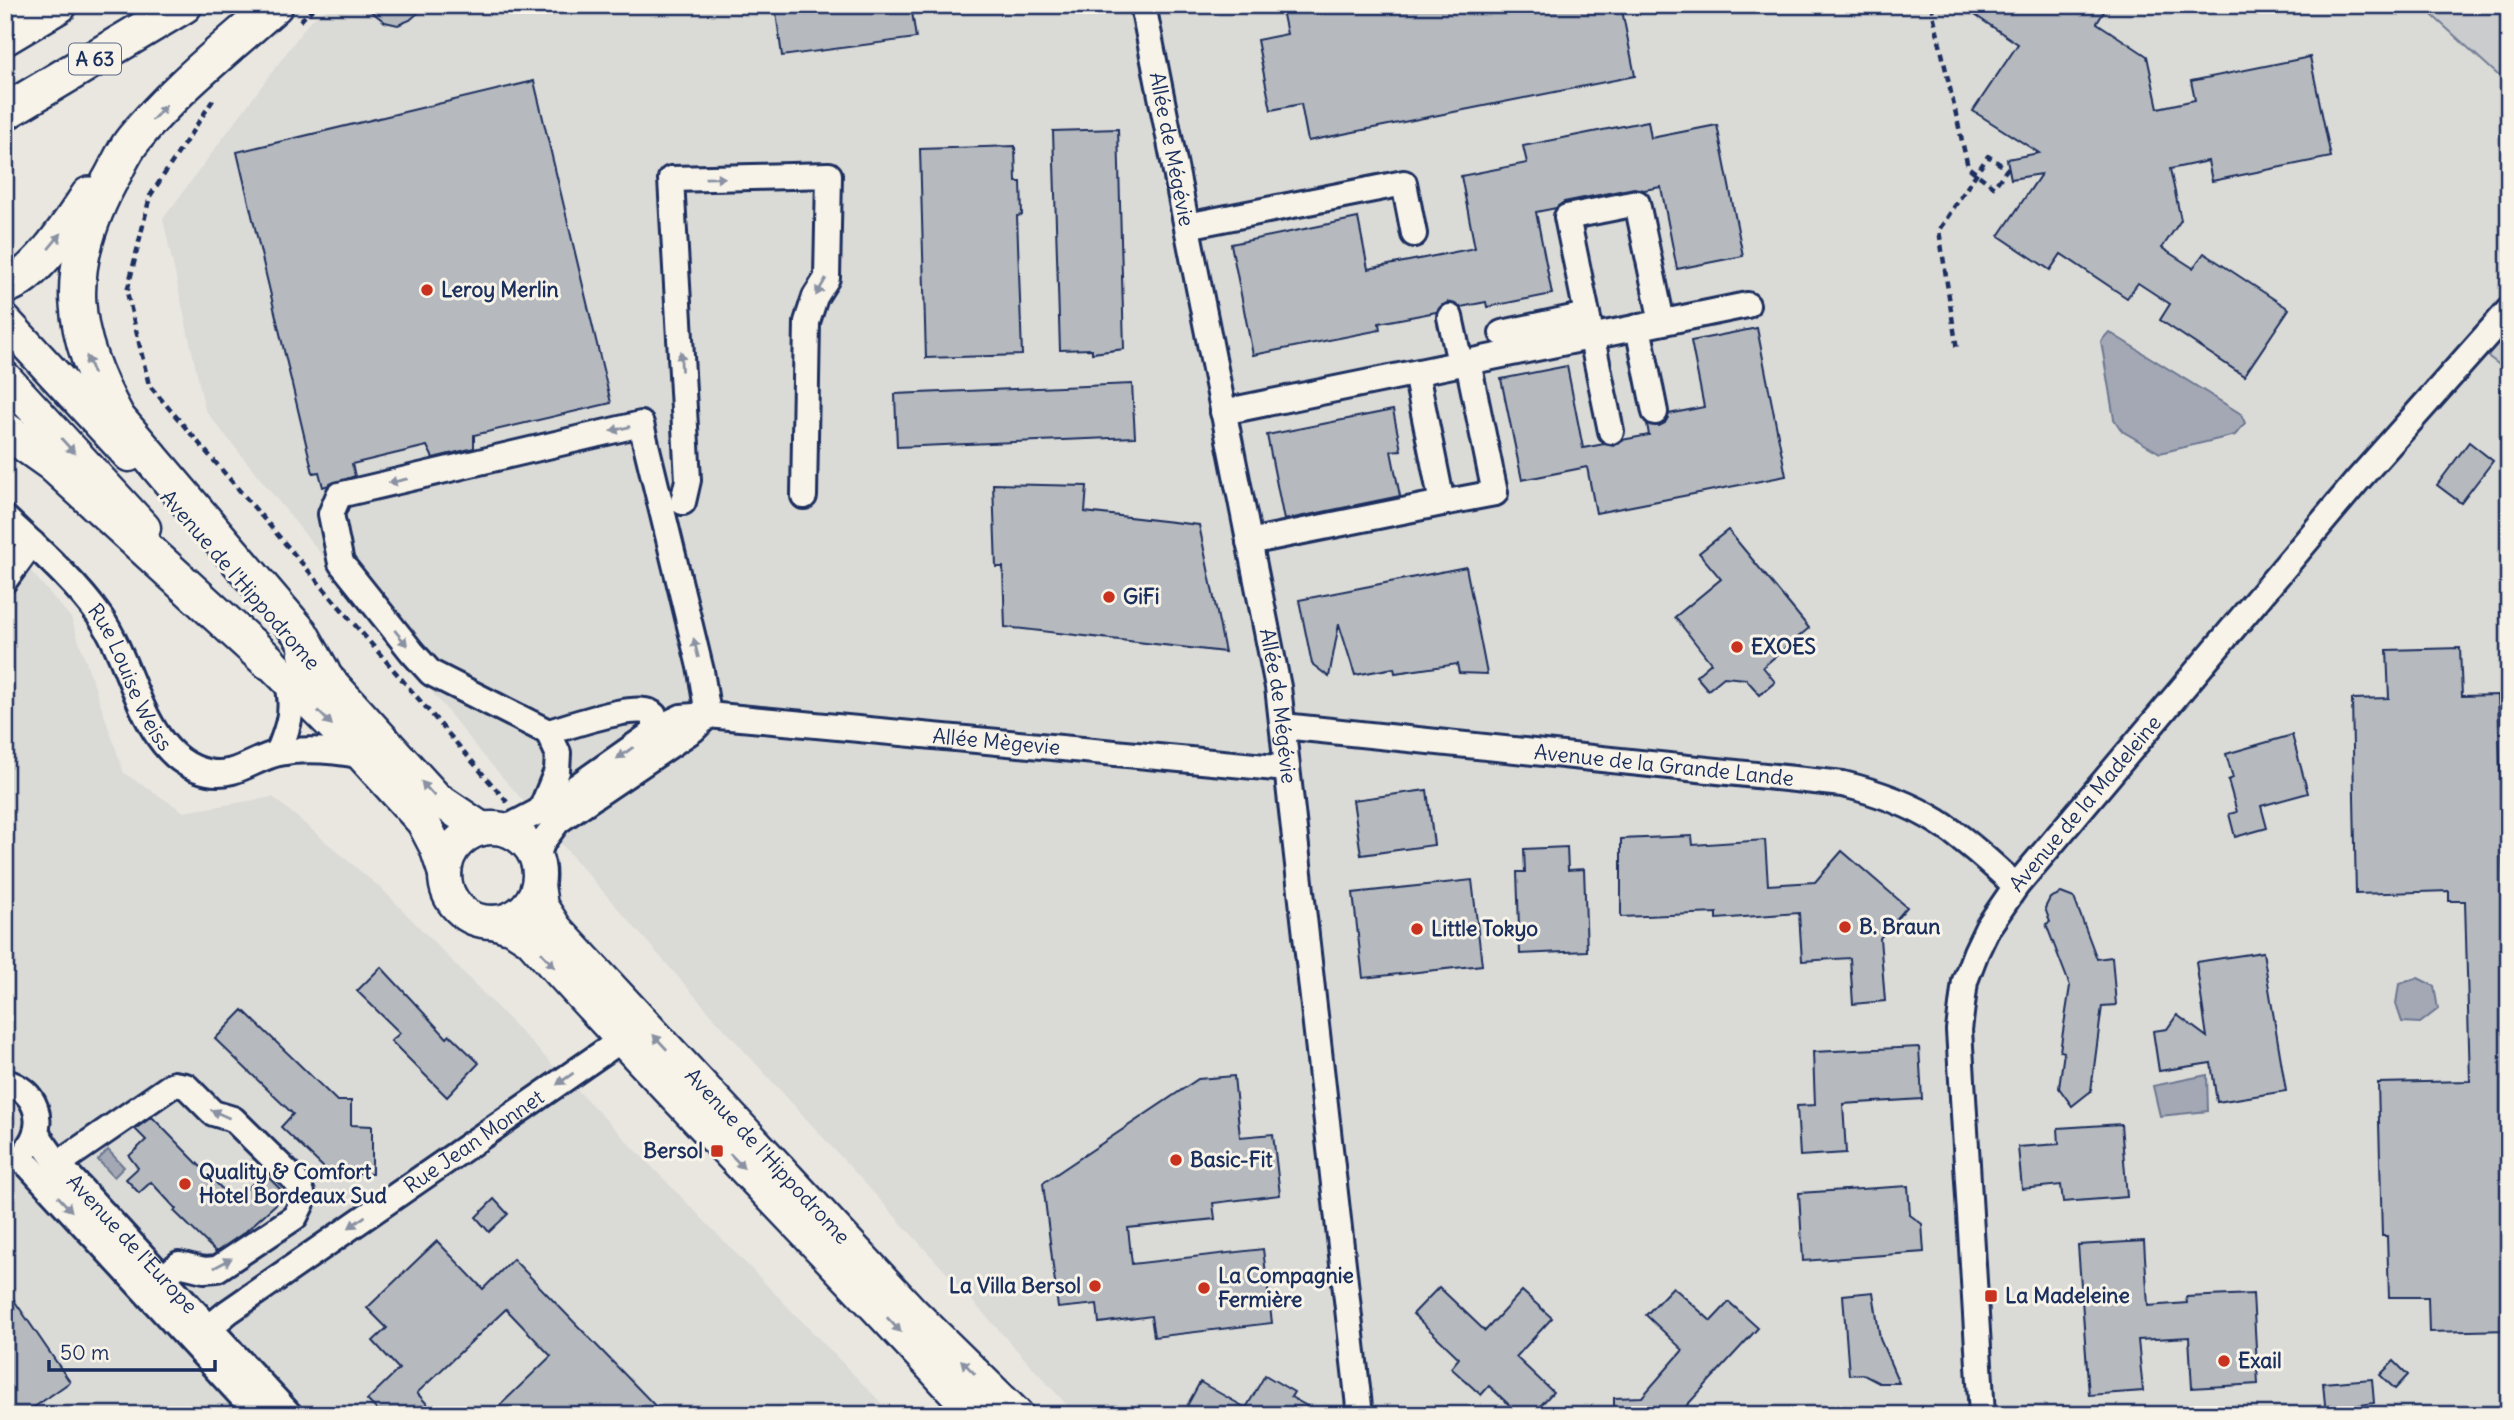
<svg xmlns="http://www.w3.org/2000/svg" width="2514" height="1420" font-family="Delius,sans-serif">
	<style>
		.built { fill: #dadad6 }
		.green { fill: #cbcccd; stroke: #737e96; stroke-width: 2 }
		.water { fill: #a3a8b4; stroke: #6d7892; stroke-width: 2 }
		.building { fill: #b6babf; stroke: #1b2f5e; stroke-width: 2 }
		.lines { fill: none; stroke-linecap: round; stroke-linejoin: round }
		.minor-casing { stroke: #1b2f5e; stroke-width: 30 }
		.major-casing { stroke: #1b2f5e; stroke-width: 37 }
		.highway-casing { stroke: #1b2f5e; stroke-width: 40 }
		.path { stroke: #1b2f5e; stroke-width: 4.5; stroke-dasharray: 7 5; stroke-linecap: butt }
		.minor { stroke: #f7f3e8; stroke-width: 24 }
		.major { stroke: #f7f3e8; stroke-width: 32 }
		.highway { stroke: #f7f3e8; stroke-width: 35 }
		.oneway { fill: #8991a3 }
		.poi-dot { fill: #c8321e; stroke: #f7f3e8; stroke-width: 2.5 }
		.labels { text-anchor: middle; stroke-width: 6; stroke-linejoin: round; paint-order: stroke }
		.shield { fill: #f7f3e8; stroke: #5d6a87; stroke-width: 2 }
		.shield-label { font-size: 19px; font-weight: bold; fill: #1b2f5e }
		.street-label { font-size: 21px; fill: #1b2f5e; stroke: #f7f3e8 }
		.poi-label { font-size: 21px; font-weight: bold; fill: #1b2f5e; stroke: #f7f3e8; text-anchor: start }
	</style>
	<rect width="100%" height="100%" fill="#eae7e0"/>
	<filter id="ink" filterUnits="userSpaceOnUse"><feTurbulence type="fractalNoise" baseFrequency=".0143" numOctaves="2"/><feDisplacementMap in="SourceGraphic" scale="14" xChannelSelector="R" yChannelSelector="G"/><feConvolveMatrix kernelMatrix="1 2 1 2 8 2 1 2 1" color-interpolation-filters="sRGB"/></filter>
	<g filter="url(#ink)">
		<g class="built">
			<path d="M 334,5 L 2421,5 L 2509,85 L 2509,310 L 2477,348 L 2509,372 L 2509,1415 L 1076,1415 L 709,1012 L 483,755 L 205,410 L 163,219 L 310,21 Z"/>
			<path d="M 5,541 L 71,618 L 124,773 L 184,812 L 273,797 L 385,892 L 893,1415 L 5,1415 Z"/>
		</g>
		<g class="green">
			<path d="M 2421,5 L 2509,5 L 2509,85 Z"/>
			<path d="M 2509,310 L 2509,372 L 2477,348 Z"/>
		</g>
		<g class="water">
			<path d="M 2109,332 L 2241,414 L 2245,423 L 2235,435 L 2160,453 L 2122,431 L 2114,419 L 2101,341 Z"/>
			<path d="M 2418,978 L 2434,986 L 2438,1009 L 2420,1023 L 2402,1022 L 2396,1004 L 2399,984 Z"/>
			<path d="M 2207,1075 L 2208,1111 L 2160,1116 L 2153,1086 Z"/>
			<path d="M 108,1150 L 124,1167 L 114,1177 L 98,1160 Z"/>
		</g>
		<g class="building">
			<path d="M 363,5 L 427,5 L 410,20 L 398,25 L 385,22 Z"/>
			<path d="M 775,5 L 911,5 L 916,38 L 782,56 Z"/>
			<path d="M 1281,5 L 1621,5 L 1635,76 L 1308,141 L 1301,104 L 1271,110 L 1257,40 L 1287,34 Z"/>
			<path d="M 1960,5 L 2108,5 L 2097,23 L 2147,56 L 2158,108 L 2195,100 L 2191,81 L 2310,57 L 2331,157 L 2212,181 L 2208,161 L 2170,169 L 2181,220 L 2162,248 L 2193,268 L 2204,253 L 2289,309 L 2244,376 L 2160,320 L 2170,304 L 2138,283 L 2127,298 L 2061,254 L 2050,270 L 1999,236 L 2041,174 L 2011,179 L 2007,159 L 2039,153 L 1973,111 L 2018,44 Z"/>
			<path d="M 534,81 L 611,403 L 474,435 L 474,448 L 433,458 L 427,446 L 352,464 L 355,476 L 323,487 L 319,472 L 313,473 L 237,152 Z"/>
			<path d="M 1648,121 L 1651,138 L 1717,125 L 1743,256 L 1677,269 L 1661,187 L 1644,190 L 1634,188 L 1564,202 L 1556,208 L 1536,212 L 1552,294 L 1487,307 L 1486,302 L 1461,307 L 1448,302 L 1436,312 L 1379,323 L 1380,330 L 1253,355 L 1231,244 L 1358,218 L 1368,269 L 1475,248 L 1461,176 L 1527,163 L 1523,146 Z"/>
			<path d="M 1118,129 L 1124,349 L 1092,353 L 1092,349 L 1060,350 L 1053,131 Z"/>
			<path d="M 1015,146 L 1016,182 L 1021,182 L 1022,215 L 1017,216 L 1022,355 L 926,358 L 920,149 Z"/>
			<path d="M 1757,328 L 1786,476 L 1596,513 L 1587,467 L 1522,480 L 1501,379 L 1567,366 L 1583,448 L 1604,444 L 1613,446 L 1622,440 L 1649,435 L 1647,424 L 1659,426 L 1665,423 L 1669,414 L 1704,407 L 1691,341 Z"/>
			<path d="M 1132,384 L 1135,437 L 897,447 L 895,394 Z"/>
			<path d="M 1393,410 L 1401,450 L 1391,451 L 1400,496 L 1284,520 L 1267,435 Z"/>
			<path d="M 2469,442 L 2493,461 L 2461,503 L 2437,485 Z"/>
			<path d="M 993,484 L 1087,486 L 1085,512 L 1199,525 L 1225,652 L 1005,627 L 1003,567 L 996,567 Z"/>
			<path d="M 1728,530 L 1809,628 L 1763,667 L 1775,682 L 1760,695 L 1746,679 L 1724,677 L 1708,690 L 1696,676 L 1711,663 L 1675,617 L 1721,579 L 1699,553 Z"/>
			<path d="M 1466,567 L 1487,674 L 1459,673 L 1457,664 L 1395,673 L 1394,668 L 1355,675 L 1339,624 L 1329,677 L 1312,664 L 1299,600 Z"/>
			<path d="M 2460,648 L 2462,696 L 2498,695 L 2509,1088 L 2509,1330 L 2429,1332 L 2428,1297 L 2389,1297 L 2387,1236 L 2382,1236 L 2378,1083 L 2470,1081 L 2465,901 L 2449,901 L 2449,891 L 2356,894 L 2352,699 L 2389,698 L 2387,650 Z"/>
			<path d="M 2292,735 L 2308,793 L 2261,806 L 2267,828 L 2235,837 L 2229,814 L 2237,812 L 2228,780 L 2233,778 L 2226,754 Z"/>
			<path d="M 1427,790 L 1434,845 L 1361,855 L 1353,800 Z"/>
			<path d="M 1692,836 L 1693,845 L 1765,840 L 1768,885 L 1815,882 L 1842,851 L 1907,907 L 1880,938 L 1885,1001 L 1853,1004 L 1850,958 L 1802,961 L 1799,913 L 1717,919 L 1717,913 L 1621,917 L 1621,839 Z"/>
			<path d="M 1567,847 L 1568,870 L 1584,869 L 1587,951 L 1520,954 L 1517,872 L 1525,872 L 1524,849 Z"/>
			<path d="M 1472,880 L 1482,965 L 1363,978 L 1353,893 Z"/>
			<path d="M 2061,893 L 2074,898 L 2097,959 L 2112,957 L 2116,1005 L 2102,1006 L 2091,1091 L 2072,1106 L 2059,1088 L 2064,1052 L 2060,1051 L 2070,986 L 2046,924 L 2050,922 L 2045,908 L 2050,898 Z"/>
			<path d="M 2263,952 L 2286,1091 L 2217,1102 L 2211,1063 L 2159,1071 L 2153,1031 L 2167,1029 L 2177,1015 L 2207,1037 L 2196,962 Z"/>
			<path d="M 381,967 L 447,1038 L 450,1035 L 479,1063 L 447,1097 L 391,1041 L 400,1033 L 357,991 Z"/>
			<path d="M 243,1010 L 337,1101 L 351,1101 L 351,1125 L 372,1126 L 372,1174 L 324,1174 L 324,1168 L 281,1127 L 293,1114 L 215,1039 Z"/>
			<path d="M 1919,1047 L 1922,1099 L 1843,1104 L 1846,1153 L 1800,1156 L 1797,1106 L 1815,1105 L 1813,1052 Z"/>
			<path d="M 1234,1076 L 1240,1137 L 1273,1134 L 1280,1195 L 1213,1203 L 1215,1219 L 1128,1228 L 1132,1264 L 1263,1249 L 1272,1323 L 1154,1337 L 1151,1316 L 1099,1323 L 1097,1304 L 1058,1308 L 1043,1183 L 1198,1079 Z"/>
			<path d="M 152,1117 L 234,1201 L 264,1173 L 286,1195 L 245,1232 L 216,1252 L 174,1211 L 176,1209 L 151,1182 L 139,1193 L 126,1179 L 138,1168 L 129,1156 L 146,1140 L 135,1129 Z"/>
			<path d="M 2121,1124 L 2127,1197 L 2063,1202 L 2061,1185 L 2022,1189 L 2018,1147 L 2059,1144 L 2058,1128 Z"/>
			<path d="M 1908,1186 L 1910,1215 L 1922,1224 L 1924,1252 L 1803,1261 L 1799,1193 Z"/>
			<path d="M 494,1199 L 508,1214 L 489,1232 L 476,1217 Z"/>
			<path d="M 437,1241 L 483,1289 L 513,1259 L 664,1415 L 490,1415 L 551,1356 L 506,1309 L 417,1393 L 437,1415 L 382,1415 L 367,1400 L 399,1369 L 373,1341 L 387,1328 L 367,1308 Z"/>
			<path d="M 2144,1241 L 2148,1306 L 2187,1303 L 2186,1297 L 2253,1294 L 2258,1384 L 2192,1388 L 2189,1337 L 2138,1340 L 2143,1391 L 2089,1395 L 2078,1245 Z"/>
			<path d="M 5,1287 L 70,1382 L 23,1415 L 5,1415 Z"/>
			<path d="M 1439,1287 L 1485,1331 L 1522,1291 L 1552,1318 L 1516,1357 L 1553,1392 L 1532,1415 L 1520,1415 L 1489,1386 L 1481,1395 L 1451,1368 L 1459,1358 L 1413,1314 Z"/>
			<path d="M 1673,1287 L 1711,1321 L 1729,1302 L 1758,1328 L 1678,1415 L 1614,1415 L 1614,1398 L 1642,1397 L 1683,1350 L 1646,1315 Z"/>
			<path d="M 1873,1292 L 1880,1339 L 1899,1383 L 1879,1383 L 1862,1374 L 1849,1375 L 1843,1295 Z"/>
			<path d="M 2394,1361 L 2408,1375 L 2395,1389 L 2380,1375 Z"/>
			<path d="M 1265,1375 L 1294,1392 L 1291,1397 L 1323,1415 L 1182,1415 L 1200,1382 L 1246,1408 Z"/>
			<path d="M 2372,1379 L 2374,1403 L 2360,1405 L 2361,1415 L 2326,1415 L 2323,1383 Z"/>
		</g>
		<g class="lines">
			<g class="minor-casing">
				<g id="minor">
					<path id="s1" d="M 1143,5 L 1278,687 L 1360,1415"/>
					<path d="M 1187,226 L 1404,183 L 1414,234"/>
					<path d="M 1450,317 L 1460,363"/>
					<path d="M 1638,327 L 1655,412"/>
					<path d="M 1502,333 L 1587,315"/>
					<path d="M 1223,412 L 1747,305"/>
					<path d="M 1611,431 L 1567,217 L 1637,203 L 1662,322"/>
					<path d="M 683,502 L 688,480 L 671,179 L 829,175 L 827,278 L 815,297 L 807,322 L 804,496"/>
					<path d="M 1442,503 L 1495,493 L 1468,362"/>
					<path id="s2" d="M 5,518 C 38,549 75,581 101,618 C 135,667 143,759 208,772 C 235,778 254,758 279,753 C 305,748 337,751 363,756"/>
					<path d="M 1249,542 L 1442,503 L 1416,373"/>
					<path d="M 5,580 L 32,543"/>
					<path id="s3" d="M 1283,726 L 1843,784 C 1925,804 1955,830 2016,886"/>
					<path d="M 548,732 C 568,727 641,700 654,715 L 654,733"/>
					<path d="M 278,753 C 289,726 295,708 287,680"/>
					<path d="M 540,812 L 557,771 L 558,753 L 548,732 L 431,673 L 412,652 L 341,563 L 331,514 L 339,495 L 641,424 L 701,671 L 708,715"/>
					<path id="s4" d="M 503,830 L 549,806 L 664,725 L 681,717 L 708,715 L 1287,769"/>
					<path d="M 536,859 L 543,841 L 558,821 L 694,729 L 708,715"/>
					<path d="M 5,1082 C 35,1089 47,1121 29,1146"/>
					<path id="s5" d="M 36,1133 L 58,1164 L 290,1415"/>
					<path d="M 16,1157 L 29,1166 L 259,1415"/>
					<path d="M 58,1164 L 174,1084 L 186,1086 L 213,1113 L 233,1119 L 295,1180 L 302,1193 L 302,1203 L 295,1217 L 217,1269 L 204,1270 L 179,1264 L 163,1278"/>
					<path id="s6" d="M 192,1342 L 228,1312 L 621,1040"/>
					<path id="s7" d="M 1982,1415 L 1959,1030 L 1965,981 L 1976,952 L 1988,927 L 2016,886 L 2357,481 L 2509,310"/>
				</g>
			</g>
			<g class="major-casing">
				<g id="major">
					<path d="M 5,321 L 129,455"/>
					<path d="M 5,378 L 144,528"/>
					<path d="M 251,643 L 363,756 L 423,822 L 436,847 L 445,874"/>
					<path d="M 305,654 L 436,798 L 482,829"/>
					<circle cx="492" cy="875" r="47"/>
					<path id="s8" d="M 538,885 L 541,906 L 556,929 L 913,1313 L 1017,1415"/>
					<path d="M 493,922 L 513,928 L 530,939 C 675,1101 830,1254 976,1415"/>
				</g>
			</g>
			<g class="highway-casing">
				<g id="highway">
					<path d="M 275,5 C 227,48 173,90 133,140 C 123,152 117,169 109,182 C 62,271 70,333 117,418 L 300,633 L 322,672"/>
					<path d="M 5,37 L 59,5"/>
					<path d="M 5,112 L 184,5"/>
					<path d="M 5,286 C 37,276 71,222 89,195"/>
					<path d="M 5,430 L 53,464 L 268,661"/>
				</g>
			</g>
			<g class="path">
				<path d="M 1931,5 L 1968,167 L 1994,187 L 2007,169 L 1988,156 L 1939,230 L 1957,350"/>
				<path d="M 300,21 L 317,5"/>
				<path d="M 213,100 L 150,196 L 127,292 L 149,385 L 507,802"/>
			</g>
			<use href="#minor" class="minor"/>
			<use href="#major" class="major"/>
			<use href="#highway" class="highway"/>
		</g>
		<defs><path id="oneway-solid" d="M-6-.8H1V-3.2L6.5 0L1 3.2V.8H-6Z" transform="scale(1.75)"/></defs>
		<g class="oneway">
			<use href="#oneway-solid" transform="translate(159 113) rotate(-46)"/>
			<use href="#oneway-solid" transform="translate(715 178) rotate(-1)"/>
			<use href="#oneway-solid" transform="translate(55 241) rotate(-50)"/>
			<use href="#oneway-solid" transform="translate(821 287) rotate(120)"/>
			<use href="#oneway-solid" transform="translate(681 361) rotate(-93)"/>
			<use href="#oneway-solid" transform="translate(90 365) rotate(-111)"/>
			<use href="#oneway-solid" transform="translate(620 429) rotate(167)"/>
			<use href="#oneway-solid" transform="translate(68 446) rotate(48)"/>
			<use href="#oneway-solid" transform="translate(398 481) rotate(167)"/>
			<use href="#oneway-solid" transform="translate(401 638) rotate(51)"/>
			<use href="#oneway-solid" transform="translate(696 648) rotate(-104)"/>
			<use href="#oneway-solid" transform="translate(325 718) rotate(45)"/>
			<use href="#oneway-solid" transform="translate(625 753) rotate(145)"/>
			<use href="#oneway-solid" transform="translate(428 789) rotate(-132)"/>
			<use href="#oneway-solid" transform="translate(548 960) rotate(48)"/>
			<use href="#oneway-solid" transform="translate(660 1042) rotate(-133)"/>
			<use href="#oneway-solid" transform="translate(565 1079) rotate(145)"/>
			<use href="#oneway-solid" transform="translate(220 1114) rotate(-156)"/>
			<use href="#oneway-solid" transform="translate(737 1161) rotate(46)"/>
			<use href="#oneway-solid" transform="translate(65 1204) rotate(47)"/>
			<use href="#oneway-solid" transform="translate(357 1222) rotate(145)"/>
			<use href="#oneway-solid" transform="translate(223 1263) rotate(-29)"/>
			<use href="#oneway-solid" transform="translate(894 1325) rotate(47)"/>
			<use href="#oneway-solid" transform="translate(968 1367) rotate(-135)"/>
		</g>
	</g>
	<g class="poi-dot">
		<circle cx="427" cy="290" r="7"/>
		<circle cx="1109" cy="597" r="7"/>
		<circle cx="1737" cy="647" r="7"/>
		<circle cx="1845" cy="927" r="7"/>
		<circle cx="1417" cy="929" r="7"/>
		<rect x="710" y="1144" width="14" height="14" rx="3.5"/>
		<circle cx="1176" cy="1160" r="7"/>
		<circle cx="185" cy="1184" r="7"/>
		<circle cx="1095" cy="1286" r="7"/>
		<circle cx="1204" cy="1288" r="7"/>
		<rect x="1984" y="1289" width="14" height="14" rx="3.5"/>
		<circle cx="2224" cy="1361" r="7"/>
	</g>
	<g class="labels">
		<rect class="shield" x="69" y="43.5" width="52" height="31" rx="5"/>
		<g class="shield-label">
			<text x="95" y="66">A 63</text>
		</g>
		<g class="street-label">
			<text dy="7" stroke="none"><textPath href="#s1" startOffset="147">Allée de Mégévie</textPath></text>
			<text transform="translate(240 580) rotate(49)" y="7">Avenue de l'Hippodrome</text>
			<text dy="7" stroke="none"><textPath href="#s2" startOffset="205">Rue Louise Weiss</textPath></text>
			<text dy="7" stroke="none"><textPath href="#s1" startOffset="714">Allée de Mégévie</textPath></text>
			<text dy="7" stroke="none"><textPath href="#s4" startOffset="528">Allée Mègevie</textPath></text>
			<text dy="7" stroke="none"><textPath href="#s3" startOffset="383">Avenue de la Grande Lande</textPath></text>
			<text dy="7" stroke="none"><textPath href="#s7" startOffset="651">Avenue de la Madeleine</textPath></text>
			<text dy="7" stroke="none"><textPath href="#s6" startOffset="346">Rue Jean Monnet</textPath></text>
			<text dy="7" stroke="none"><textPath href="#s8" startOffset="359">Avenue de l'Hippodrome</textPath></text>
			<text dy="7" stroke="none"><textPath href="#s5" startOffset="147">Avenue de l'Europe</textPath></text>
		</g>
		<g class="poi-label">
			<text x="441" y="297">Leroy Merlin</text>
			<text x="1123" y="604">GiFi</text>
			<text x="1751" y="654">EXOES</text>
			<text x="1859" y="934">B. Braun</text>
			<text x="1431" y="936">Little Tokyo</text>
			<text x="703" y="1158" text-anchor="end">Bersol</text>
			<text x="1190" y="1167">Basic-Fit</text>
			<text x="199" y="1179">Quality &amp; Comfort<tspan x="199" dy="24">Hotel Bordeaux Sud</tspan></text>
			<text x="1218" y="1283">La Compagnie<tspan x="1218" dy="24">Fermière</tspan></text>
			<text x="1081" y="1293" text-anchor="end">La Villa Bersol</text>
			<text x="2005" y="1303">La Madeleine</text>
			<text x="2238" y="1368">Exail</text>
		</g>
	</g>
	<rect width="2514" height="1420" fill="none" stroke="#f7f3e8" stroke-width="28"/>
	<rect x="14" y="14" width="2486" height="1392" fill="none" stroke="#1b2f5e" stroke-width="2.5" filter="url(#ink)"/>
	<path d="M49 1360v10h166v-10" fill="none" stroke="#1b2f5e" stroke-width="3.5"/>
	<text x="60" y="1360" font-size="21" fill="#1b2f5e" stroke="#f7f3e8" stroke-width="5" paint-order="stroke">50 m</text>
</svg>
